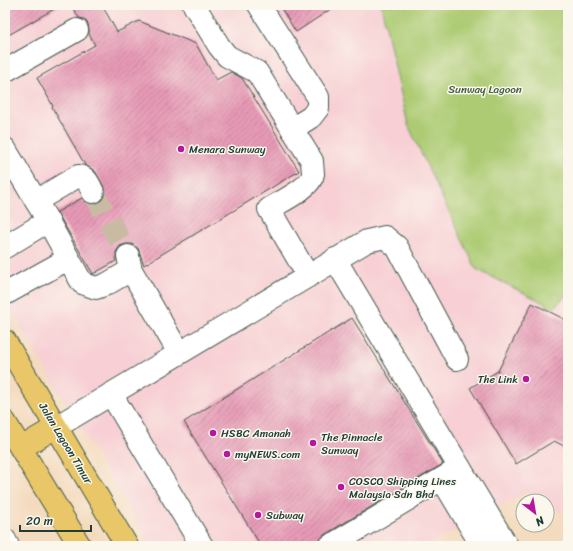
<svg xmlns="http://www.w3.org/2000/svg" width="573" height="551" font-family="Sriracha,sans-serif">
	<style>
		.built { fill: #f7cfd4 }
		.green { fill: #accb72; stroke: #668453 }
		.building { fill: url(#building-hatch) }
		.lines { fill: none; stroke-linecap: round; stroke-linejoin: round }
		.minor-tunnel { stroke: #c9bba3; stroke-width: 22; stroke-dasharray: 22 11; stroke-linecap: butt }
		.minor-casing { stroke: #3f5549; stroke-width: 24 }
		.major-casing { stroke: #3f5549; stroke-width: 24 }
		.minor { stroke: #fff; stroke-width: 22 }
		.major { stroke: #e9c769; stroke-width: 22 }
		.poi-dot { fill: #b5179e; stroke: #fbf7ec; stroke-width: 1.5 }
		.labels { text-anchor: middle; stroke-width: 3; stroke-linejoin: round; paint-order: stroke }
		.park-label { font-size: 11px; fill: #426044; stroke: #fbf7ec }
		.poi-label { font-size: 11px; fill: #1f3d34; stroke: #fbf7ec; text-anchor: start }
		.street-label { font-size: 11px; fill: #1f3d34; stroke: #fbf7ec }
	</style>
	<defs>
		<pattern id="building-hatch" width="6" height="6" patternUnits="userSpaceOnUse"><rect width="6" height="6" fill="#e79ab6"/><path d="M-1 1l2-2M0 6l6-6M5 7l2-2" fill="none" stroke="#bb7f95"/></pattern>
	</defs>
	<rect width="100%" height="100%" fill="#fbf7ec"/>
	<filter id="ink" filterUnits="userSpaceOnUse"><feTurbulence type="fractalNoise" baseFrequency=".025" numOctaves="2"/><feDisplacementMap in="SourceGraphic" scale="8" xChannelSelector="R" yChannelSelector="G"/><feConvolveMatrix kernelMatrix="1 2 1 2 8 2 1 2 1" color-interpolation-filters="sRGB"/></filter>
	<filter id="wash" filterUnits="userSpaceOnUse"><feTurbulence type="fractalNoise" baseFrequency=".012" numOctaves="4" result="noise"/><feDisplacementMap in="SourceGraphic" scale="16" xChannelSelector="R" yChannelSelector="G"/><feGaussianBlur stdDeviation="0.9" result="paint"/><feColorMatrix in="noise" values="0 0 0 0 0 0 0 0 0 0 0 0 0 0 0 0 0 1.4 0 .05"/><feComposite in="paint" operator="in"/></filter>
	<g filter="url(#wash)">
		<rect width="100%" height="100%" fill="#f4dbbf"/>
		<path class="built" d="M 5,5 L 568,5 L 568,516 L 547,505 L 547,501 L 540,501 L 525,493 L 426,546 L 151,546 L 5,301 Z"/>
		<path class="green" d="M 381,5 L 568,5 L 568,293 L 554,308 L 476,269 L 408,125 Z"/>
		<g id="blocks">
			<g class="building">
				<path d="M 5,5 L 61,5 L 5,37 Z"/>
				<path d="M 71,5 L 102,5 L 117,32 L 139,21 L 196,44 L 216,80 L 231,72 L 242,78 L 299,171 L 144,265 L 138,248 L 132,244 L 126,244 L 120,246 L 116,252 L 116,261 L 93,274 L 57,212 L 82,198 L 86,202 L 92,204 L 99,203 L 103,199 L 105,193 L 104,187 L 95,171 L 85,165 L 52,107 L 53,106 L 37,78 L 95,45 L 89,34 L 89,30 L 88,24 L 84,19 L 79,18 Z"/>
				<path d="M 279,5 L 337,5 L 296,32 Z"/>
				<path d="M 532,303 L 568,321 L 568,448 L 554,441 L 516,464 L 470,388 L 498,371 Z"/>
				<path d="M 352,318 L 443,464 L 324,535 L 319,541 L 310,546 L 261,546 L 184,422 Z"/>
			</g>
		</g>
	</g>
	<g filter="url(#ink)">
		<use href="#blocks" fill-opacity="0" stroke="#3f5549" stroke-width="1"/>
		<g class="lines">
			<path class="minor-tunnel" d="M 93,192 L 128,255"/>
			<g class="minor-casing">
				<g id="minor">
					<path d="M 194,5 L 219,46 L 227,56 L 257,72 L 312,161 C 312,165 313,170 313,174 C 311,188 280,202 269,209 L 308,276"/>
					<path d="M 259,5 L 318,97 L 318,108 L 311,117 L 292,129"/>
					<path d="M 5,71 L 77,30"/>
					<path d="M 5,149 L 48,221 L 82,283 L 96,288 L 107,284 L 131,270"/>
					<path d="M 36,201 L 78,176 C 87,177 89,184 93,192"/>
					<path d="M 5,247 L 48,221"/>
					<path d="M 128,256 L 131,270 L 179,353"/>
					<path d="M 5,294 L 68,259"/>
					<path d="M 111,394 L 202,546"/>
					<path d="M 56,427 L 367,241 L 385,237 L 397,247 L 457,359"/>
					<path d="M 460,468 L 507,546"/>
					<path d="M 442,479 L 482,546"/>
					<path d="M 5,540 L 8,546"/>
					<path d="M 330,546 L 460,468 L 335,259"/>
				</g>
			</g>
			<g class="major-casing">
				<g id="major">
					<path d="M 5,341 L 127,546"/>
					<path d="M 5,422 L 80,546"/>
					<path d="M 21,448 L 56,427"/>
				</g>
			</g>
			<use href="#minor" class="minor"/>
			<use href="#major" class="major"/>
		</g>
	</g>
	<g class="poi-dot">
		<circle cx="181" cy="149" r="4"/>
		<circle cx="526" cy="379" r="4"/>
		<circle cx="213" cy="433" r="4"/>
		<circle cx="313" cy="443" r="4"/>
		<circle cx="227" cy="454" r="4"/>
		<circle cx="341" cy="487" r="4"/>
		<circle cx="258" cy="515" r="4"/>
	</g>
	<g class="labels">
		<g class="park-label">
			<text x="485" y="93">Sunway Lagoon</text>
		</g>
		<g class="poi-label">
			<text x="189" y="153">Menara Sunway</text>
			<text x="518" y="383" text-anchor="end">The Link</text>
			<text x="221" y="437">HSBC Amanah</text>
			<text x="321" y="441">The Pinnacle<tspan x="321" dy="13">Sunway</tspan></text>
			<text x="235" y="458">myNEWS.com</text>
			<text x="349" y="485">COSCO Shipping Lines<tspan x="349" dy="13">Malaysia Sdn Bhd</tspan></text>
			<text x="266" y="519">Subway</text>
		</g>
		<g class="street-label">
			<text transform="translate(66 443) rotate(59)" y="4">Jalan Lagoon Timur</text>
		</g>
	</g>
	<rect width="573" height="551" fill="none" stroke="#fbf7ec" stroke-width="20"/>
	<g transform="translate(535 513) rotate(149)"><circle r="19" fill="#fbf7ec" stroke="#a3ada2"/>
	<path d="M0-3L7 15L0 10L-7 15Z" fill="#b5179e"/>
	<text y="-6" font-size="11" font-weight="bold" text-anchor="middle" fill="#1f3d34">N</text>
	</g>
	<path d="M20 525v6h71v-6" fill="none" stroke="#1f3d34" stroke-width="2"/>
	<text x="26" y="525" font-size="12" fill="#1f3d34" stroke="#fbf7ec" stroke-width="3" paint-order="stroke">20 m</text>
</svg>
